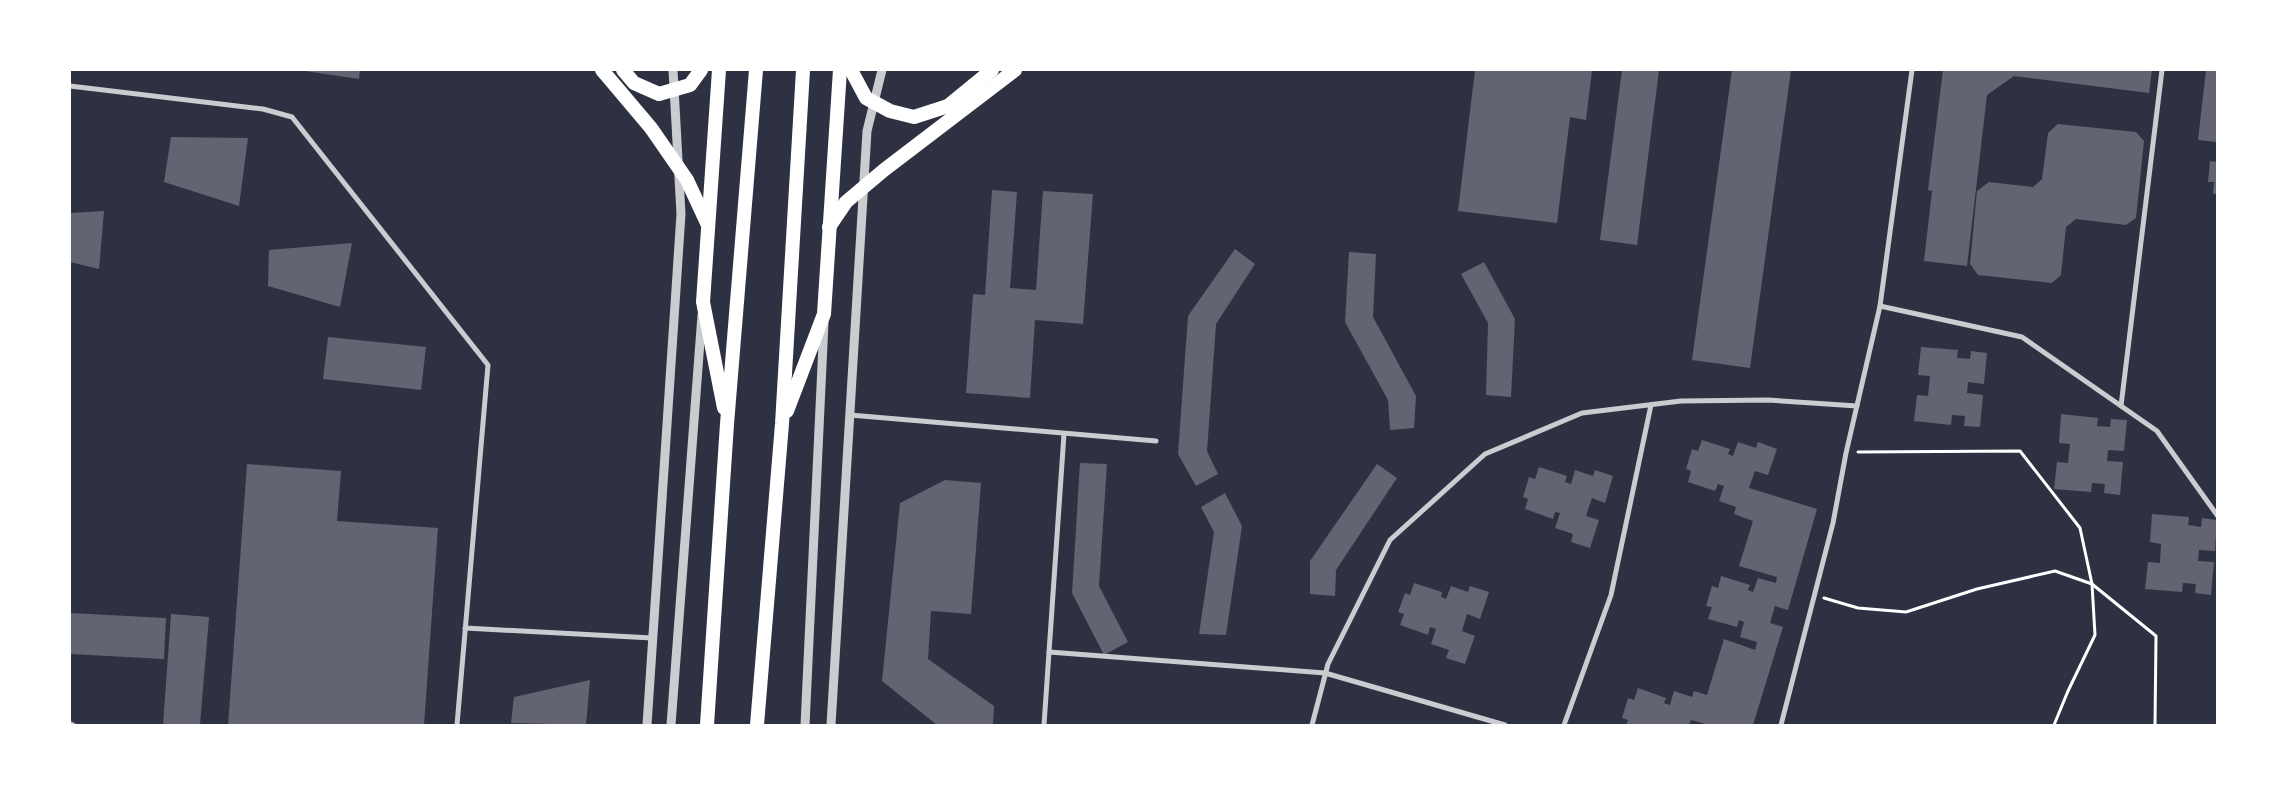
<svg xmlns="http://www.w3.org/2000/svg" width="2287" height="795" font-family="'Titillium Web',sans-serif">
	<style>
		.building { fill: #626471 }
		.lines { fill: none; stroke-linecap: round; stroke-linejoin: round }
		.path { stroke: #fff; stroke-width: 3 }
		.service { stroke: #caccd0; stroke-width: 4 }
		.minor { stroke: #caccd0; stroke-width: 5 }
		.tertiary { stroke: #caccd0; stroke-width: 9 }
		.trunk { stroke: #fff; stroke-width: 14 }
	</style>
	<rect width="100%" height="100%" fill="#2d3142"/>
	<g class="building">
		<path d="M 298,70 L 360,70 L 359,79 Z"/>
		<path d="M 1475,70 L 1592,70 L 1586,120 L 1570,117 L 1557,223 L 1458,211 Z"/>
		<path d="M 1622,70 L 1659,70 L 1637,245 L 1600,240 Z"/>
		<path d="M 1732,70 L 1791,70 L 1750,368 L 1692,360 Z"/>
		<path d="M 1943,70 L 2152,70 L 2149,93 L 2014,76 L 1987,95 L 1967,266 L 1924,261 L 1932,191 L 1928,190 Z"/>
		<path d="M 2206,70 L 2217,70 L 2217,142 L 2198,140 Z"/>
		<path d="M 2058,124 L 2136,132 L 2144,141 L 2136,218 L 2126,225 L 2076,219 L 2066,227 L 2061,275 L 2052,283 L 1978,275 L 1970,264 L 1977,191 L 1989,182 L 2033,187 L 2042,179 L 2048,133 Z"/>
		<path d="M 171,137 L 248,138 L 239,206 L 164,182 Z"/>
		<path d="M 2210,161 L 2217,162 L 2217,194 L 2213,194 L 2214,182 L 2208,182 Z"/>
		<path d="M 992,190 L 1017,192 L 1010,288 L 1036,290 L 1043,191 L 1093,194 L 1083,324 L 1035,320 L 1030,398 L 966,393 L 973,294 L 985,295 Z"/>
		<path d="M 104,211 L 99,269 L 70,262 L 70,213 Z"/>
		<path d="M 352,243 L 340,307 L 268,286 L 269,250 Z"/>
		<path d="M 1235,249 L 1255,264 L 1216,324 L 1207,451 L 1218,474 L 1196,486 L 1178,454 L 1188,316 Z"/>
		<path d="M 1349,252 L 1376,254 L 1373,317 L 1416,396 L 1414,428 L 1390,430 L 1388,400 L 1345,322 Z"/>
		<path d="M 1484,262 L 1515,319 L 1511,397 L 1486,395 L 1488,323 L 1461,274 Z"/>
		<path d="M 328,337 L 426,347 L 421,390 L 323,379 Z"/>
		<path d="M 1921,347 L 1958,350 L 1957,358 L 1970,359 L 1971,351 L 1987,353 L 1984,384 L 1968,382 L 1967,393 L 1983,395 L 1980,427 L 1964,426 L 1965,416 L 1952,415 L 1951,425 L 1914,421 L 1917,395 L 1928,396 L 1930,376 L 1918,375 Z"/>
		<path d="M 2061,414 L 2098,418 L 2097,426 L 2110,427 L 2111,419 L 2127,420 L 2124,451 L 2108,450 L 2107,461 L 2123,462 L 2120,495 L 2104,493 L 2105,484 L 2092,483 L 2091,492 L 2054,489 L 2057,462 L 2068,463 L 2070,444 L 2059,443 Z"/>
		<path d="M 1702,440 L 1730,449 L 1728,454 L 1733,456 L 1738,442 L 1756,448 L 1758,442 L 1777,449 L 1768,475 L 1755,471 L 1749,488 L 1817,509 L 1788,610 L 1775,606 L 1770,623 L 1783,627 L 1753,725 L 1708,725 L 1691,720 L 1689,725 L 1626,725 L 1628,720 L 1622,718 L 1628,698 L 1634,700 L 1638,688 L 1666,698 L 1664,703 L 1670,705 L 1674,691 L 1692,697 L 1694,691 L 1707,695 L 1724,639 L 1755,650 L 1757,642 L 1740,637 L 1744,622 L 1739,620 L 1737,627 L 1708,619 L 1712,607 L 1706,606 L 1712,586 L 1718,588 L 1721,576 L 1750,585 L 1748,590 L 1753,592 L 1758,578 L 1776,583 L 1777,577 L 1739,566 L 1753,521 L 1734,514 L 1736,507 L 1719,501 L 1724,486 L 1718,484 L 1715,491 L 1688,482 L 1691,471 L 1686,469 L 1692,449 L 1698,451 Z"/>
		<path d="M 1080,463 L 1107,464 L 1099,586 L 1128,642 L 1104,655 L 1072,593 Z"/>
		<path d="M 247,464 L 341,471 L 337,521 L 438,528 L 424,725 L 228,725 Z"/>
		<path d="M 1377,464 L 1397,478 L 1336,570 L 1335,596 L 1310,594 L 1310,561 Z"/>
		<path d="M 1539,467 L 1567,476 L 1565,482 L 1571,484 L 1575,470 L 1593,476 L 1595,470 L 1613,476 L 1605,503 L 1592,498 L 1586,516 L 1599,520 L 1590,548 L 1571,542 L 1573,534 L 1555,528 L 1560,513 L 1555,512 L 1553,519 L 1525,509 L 1528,499 L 1523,497 L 1529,477 L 1535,479 Z"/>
		<path d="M 945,480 L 981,483 L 971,614 L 931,611 L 928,659 L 994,706 L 993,725 L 937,725 L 882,681 L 900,503 Z"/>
		<path d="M 1225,493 L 1242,526 L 1226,635 L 1199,634 L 1214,532 L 1201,507 Z"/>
		<path d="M 2152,514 L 2189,517 L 2188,525 L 2201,527 L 2202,518 L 2217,520 L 2215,551 L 2199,550 L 2198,561 L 2214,562 L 2211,595 L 2195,593 L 2196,584 L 2183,583 L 2182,592 L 2145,589 L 2148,562 L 2160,563 L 2161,544 L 2150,542 Z"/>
		<path d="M 1414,583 L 1442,592 L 1441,597 L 1446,599 L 1451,586 L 1468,592 L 1470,586 L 1489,592 L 1480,619 L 1467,614 L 1462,631 L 1475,636 L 1465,664 L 1446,658 L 1449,650 L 1431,644 L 1436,629 L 1430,627 L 1428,635 L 1400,625 L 1404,614 L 1398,612 L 1405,593 L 1410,595 Z"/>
		<path d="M 70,613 L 166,618 L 164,659 L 70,654 Z"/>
		<path d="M 171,614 L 209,617 L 200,725 L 163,725 Z"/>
		<path d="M 590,680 L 586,725 L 511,723 L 514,697 Z"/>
	</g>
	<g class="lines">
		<g class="path">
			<path d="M 1858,452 L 2020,451 L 2080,528 L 2092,584 L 2095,635 L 2068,691 L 2054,725"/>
			<path d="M 1824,598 L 1858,608 L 1906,612 L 1977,589 L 2055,571 L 2092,584 L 2156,636 L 2155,725"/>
		</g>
		<path class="service" d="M 70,723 L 74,725"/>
		<g class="minor">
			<path d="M 70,86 L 263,109 L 292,117 L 488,365 L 457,725"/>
			<path d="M 1880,306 L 2022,337 L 2157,431 L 2217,515"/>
			<path d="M 2121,406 L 2162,70"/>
			<path d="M 850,415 L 1156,441"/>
			<path d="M 465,628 L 652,638"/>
			<path d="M 1049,652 L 1325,673 L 1505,725"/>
			<path d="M 1044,725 L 1064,434"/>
			<path d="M 1312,725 L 1328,664 L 1390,540 L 1485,454 L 1582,413 L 1681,401 L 1768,400 L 1857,406"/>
			<path d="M 1564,725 L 1611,595 L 1651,405"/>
			<path d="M 1781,725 L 1833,523 L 1846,453 L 1880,306 L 1912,70"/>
		</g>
		<g class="tertiary">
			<path d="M 647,725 L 681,214 L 673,70"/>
			<path d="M 671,725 L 702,315"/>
			<path d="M 805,725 L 824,323"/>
			<path d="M 831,725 L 867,131 L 882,70"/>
		</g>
		<g class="trunk">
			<path d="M 602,70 L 651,128 L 687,180 L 707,223"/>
			<path d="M 623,70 L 634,83 L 659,94 L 690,85 L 701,70"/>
			<path d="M 719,70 L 703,302 L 724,408"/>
			<path d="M 851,70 L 866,98 L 890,111 L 914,117 L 948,106 L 992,70"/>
			<path d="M 829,227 L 846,202 L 884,170 L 1015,70"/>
			<path d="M 787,411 L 824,314 L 840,70"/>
			<path d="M 707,725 L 727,424 L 756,70"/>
			<path d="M 757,725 L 782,424 L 803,70"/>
		</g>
	</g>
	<rect width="2287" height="795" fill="none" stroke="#ffffff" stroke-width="142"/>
</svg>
